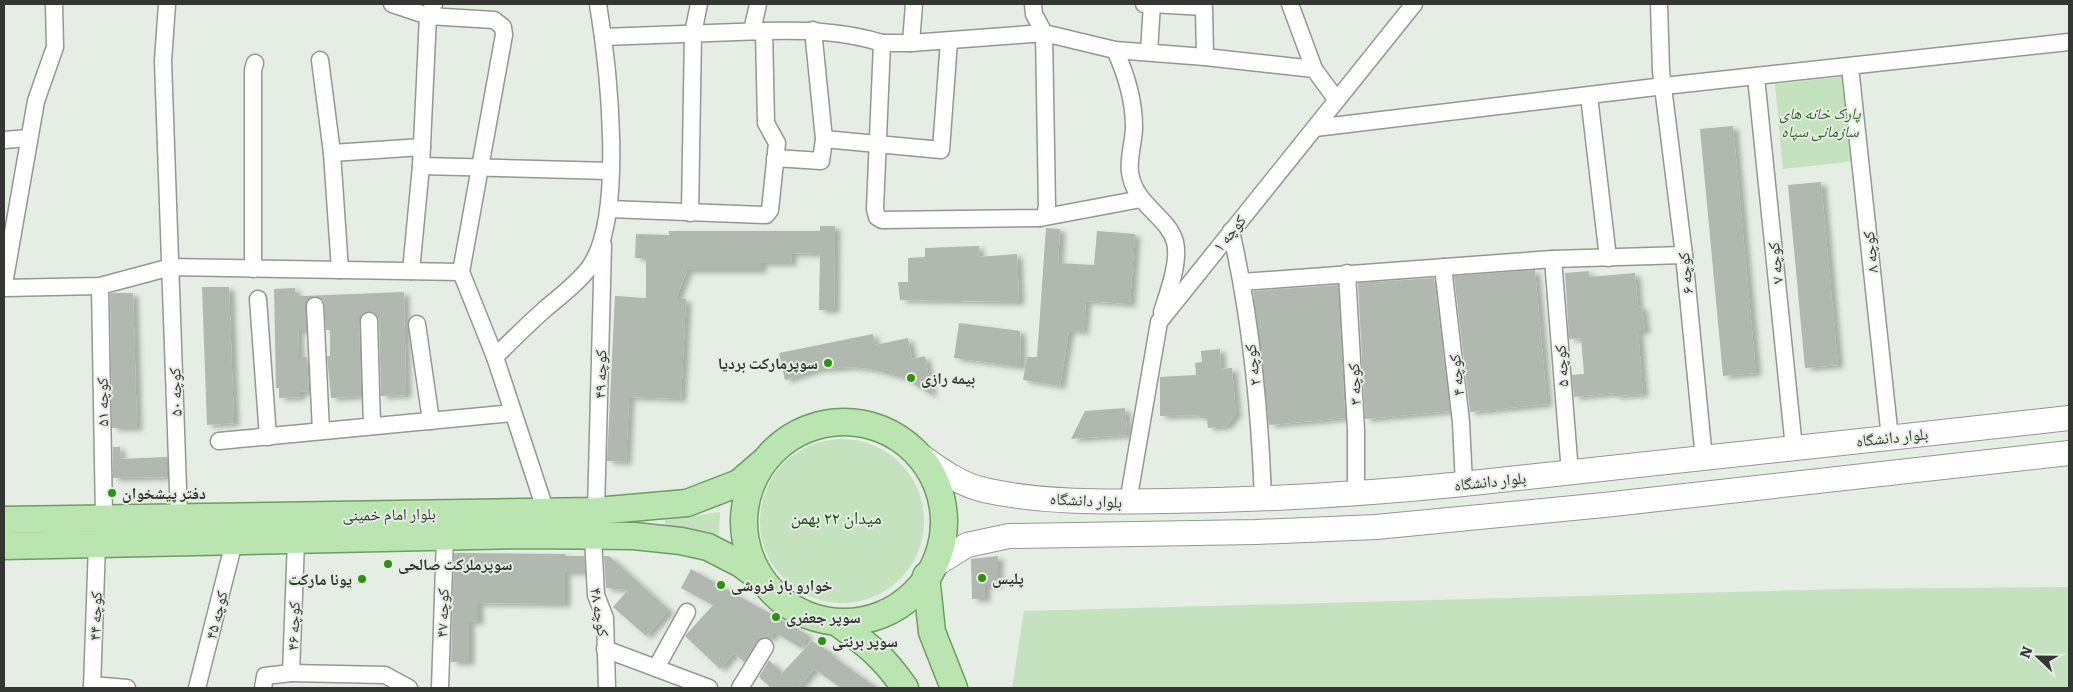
<svg xmlns="http://www.w3.org/2000/svg" width="2073" height="692" font-family="Literata,'Noto Naskh Arabic',serif">
	<style>
		.green { fill: #c5e2bf }
		.building { fill: #b0b8af; filter: url(#shadow) }
		.lines { fill: none; stroke-linecap: round; stroke-linejoin: round }
		.minor-casing { stroke: #929990; stroke-width: 19 }
		.secondary-casing { stroke: #929990; stroke-width: 26 }
		.primary-casing { stroke: #6d9d62; stroke-width: 29 }
		.minor { stroke: #fff; stroke-width: 16 }
		.secondary { stroke: #fff; stroke-width: 24 }
		.primary { stroke: #bae5b0; stroke-width: 26 }
		.poi-dot { fill: #30910f; stroke: #e5ede4; stroke-width: 2 }
		.labels { text-anchor: middle; stroke-width: 4; stroke-linejoin: round; paint-order: stroke }
		.park-label { font-size: 16px; font-style: italic; fill: #335f2a; stroke: #e5ede4 }
		.street-label { font-size: 16px; fill: #333632; stroke: #e5ede4 }
		.poi-label { font-size: 16px; font-weight: bold; fill: #333632; stroke: #e5ede4; text-anchor: start }
		.neighbourhood-label { font-size: 18px; fill: #1f4c13; stroke: #e5ede4 }
	</style>
	<defs>
		<filter id="shadow"><feDropShadow dx="5.5" dy="3" stdDeviation="2.5" flood-color="#0004"/></filter>
	</defs>
	<rect width="100%" height="100%" fill="#e5ede4"/>
	<g class="green">
		<path d="M 1857,75 L 1865,160 L 1783,169 L 1775,84 Z"/>
		<circle cx="842" cy="521" r="82"/>
		<path d="M 720,512 L 719,535 L 665,526 L 665,520 Z"/>
		<path d="M 2069,587 L 2069,688 L 1012,688 L 1024,611 L 1842,589 Z"/>
	</g>
	<g class="building">
		<path d="M 1733,126 L 1756,373 L 1723,376 L 1700,129 Z"/>
		<path d="M 1821,182 L 1838,365 L 1805,368 L 1788,185 Z"/>
		<path d="M 820,226 L 835,226 L 834,310 L 819,310 L 820,254 L 792,253 L 791,263 L 761,263 L 761,270 L 687,270 L 676,299 L 686,299 L 681,399 L 629,397 L 626,462 L 607,461 L 615,296 L 646,298 L 646,258 L 635,258 L 636,234 L 669,235 L 669,231 L 820,231 Z"/>
		<path d="M 1046,228 L 1060,229 L 1058,263 L 1094,265 L 1097,231 L 1135,234 L 1130,304 L 1086,301 L 1083,332 L 1069,330 L 1060,386 L 1023,380 L 1027,357 L 1037,357 Z"/>
		<path d="M 979,246 L 978,257 L 1017,254 L 1019,302 L 900,300 L 898,282 L 908,282 L 908,258 L 925,257 L 925,248 Z"/>
		<path d="M 1535,270 L 1547,404 L 1470,412 L 1454,276 Z"/>
		<path d="M 1589,271 L 1589,277 L 1635,273 L 1638,307 L 1642,306 L 1645,331 L 1638,331 L 1643,394 L 1614,396 L 1614,393 L 1574,397 L 1572,375 L 1584,374 L 1581,338 L 1569,339 L 1565,273 Z"/>
		<path d="M 1434,278 L 1450,411 L 1365,419 L 1358,283 Z"/>
		<path d="M 1338,285 L 1345,418 L 1269,425 L 1253,291 Z"/>
		<path d="M 202,287 L 229,287 L 234,423 L 207,425 Z"/>
		<path d="M 295,288 L 295,295 L 304,296 L 404,292 L 406,395 L 381,396 L 379,321 L 377,315 L 369,311 L 363,313 L 359,321 L 361,396 L 331,398 L 327,356 L 330,356 L 330,330 L 326,330 L 324,301 L 315,296 L 306,302 L 306,330 L 298,330 L 299,357 L 307,357 L 309,391 L 300,392 L 300,397 L 279,398 L 279,388 L 276,388 L 274,289 Z"/>
		<path d="M 112,293 L 133,293 L 137,428 L 112,428 L 110,294 Z"/>
		<path d="M 959,323 L 1020,331 L 1021,367 L 954,358 Z"/>
		<path d="M 873,334 L 875,345 L 908,338 L 912,359 L 925,356 L 932,395 L 903,378 L 870,369 L 853,367 L 818,369 L 785,380 L 779,353 Z"/>
		<path d="M 1220,349 L 1221,369 L 1232,368 L 1236,414 L 1226,426 L 1208,428 L 1207,418 L 1200,418 L 1199,415 L 1160,416 L 1160,377 L 1196,375 L 1195,363 L 1202,362 L 1201,351 Z"/>
		<path d="M 1125,408 L 1127,435 L 1071,439 L 1085,411 Z"/>
		<path d="M 113,447 L 120,447 L 120,459 L 167,457 L 167,477 L 113,478 Z"/>
		<path d="M 454,553 L 566,554 L 565,556 L 584,556 L 585,572 L 565,572 L 565,604 L 478,603 L 478,622 L 469,621 L 469,662 L 451,662 Z"/>
		<path d="M 604,556 L 609,556 L 669,610 L 646,636 L 613,607 L 628,590 L 606,588 Z"/>
		<path d="M 998,556 L 998,585 L 985,585 L 985,599 L 972,599 L 971,559 Z"/>
		<path d="M 691,569 L 808,635 L 801,648 L 774,632 L 770,639 L 765,637 L 757,641 L 744,662 L 734,653 L 720,669 L 685,636 L 713,605 L 681,588 Z"/>
		<path d="M 812,641 L 833,654 L 831,655 L 877,688 L 841,688 L 814,669 L 798,688 L 768,688 L 770,687 L 759,677 L 769,660 L 782,673 Z"/>
	</g>
	<g class="lines">
		<g class="minor-casing">
			<g id="minor">
				<path d="M 167,4 L 163,61 L 179,517"/>
				<path d="M 392,4 L 428,16 L 421,166 L 411,271"/>
				<path d="M 434,4 L 428,16 L 494,20 L 503,27 L 504,35 L 461,272 L 495,357 L 546,512"/>
				<path d="M 1033,4 L 1034,14 L 1044,33 L 1115,50 L 1205,57 L 1314,69 L 1336,99"/>
				<path d="M 1144,4 L 1152,4 L 1149,52"/>
				<path d="M 1152,4 L 1204,7 L 1205,57"/>
				<path d="M 1290,4 L 1314,69"/>
				<path d="M 1659,4 L 1661,71 L 1684,255 L 1704,459"/>
				<path d="M 813,30 L 824,139"/>
				<path d="M 752,31 L 758,4"/>
				<path d="M 764,31 C 805,30 844,31 882,43"/>
				<path d="M 1044,33 L 1047,207 L 1045,215 L 1040,218 L 882,220 L 877,217 L 875,209 L 882,43 L 911,43 Z"/>
				<path d="M 603,37 L 764,31 L 766,123 L 777,143 L 770,210 L 766,215 L 609,209"/>
				<path d="M 911,43 L 914,4"/>
				<path d="M 1115,50 C 1126,74 1134,99 1134,127 C 1134,141 1128,158 1130,172 C 1134,205 1168,216 1175,242 C 1180,262 1168,293 1162,312"/>
				<path d="M 320,60 L 332,153 L 340,270"/>
				<path d="M 1850,67 L 1890,438"/>
				<path d="M 1756,77 L 1794,448"/>
				<path d="M 1589,96 L 1608,258"/>
				<path d="M 1315,128 L 1664,86 L 2069,42"/>
				<path d="M 4,140 L 28,138"/>
				<path d="M 332,153 L 422,147"/>
				<path d="M 775,158 L 821,161 L 824,139 L 941,150 L 949,41"/>
				<path d="M 421,166 L 610,171"/>
				<path d="M 690,213 L 693,33 L 699,4"/>
				<path d="M 1040,218 L 1141,199"/>
				<path d="M 1231,231 C 1251,319 1260,410 1263,500"/>
				<path d="M 1553,259 L 1570,473"/>
				<path d="M 1443,267 L 1461,422 L 1464,484"/>
				<path d="M 253,269 L 253,70 L 255,63"/>
				<path d="M 1347,273 L 1356,430 L 1356,494"/>
				<path d="M 1242,282 L 1553,259 L 1684,255"/>
				<path d="M 4,284 L 36,101 L 55,47 L 54,4"/>
				<path d="M 100,286 L 104,519"/>
				<path d="M 4,288 L 100,286 L 171,267 L 461,272"/>
				<path d="M 258,299 L 268,437"/>
				<path d="M 315,306 L 321,431"/>
				<path d="M 369,321 L 372,426"/>
				<path d="M 417,324 L 431,421"/>
				<path d="M 495,357 C 511,341 527,325 544,310 C 559,297 577,284 589,268 C 626,218 608,64 598,4"/>
				<path d="M 219,441 L 512,413"/>
				<path d="M 1128,502 L 1159,322 L 1414,4"/>
				<path d="M 596,511 L 603,245"/>
				<path d="M 593,537 L 596,595 L 605,618 L 607,688"/>
				<path d="M 605,649 L 709,688"/>
				<path d="M 656,668 L 687,612"/>
				<path d="M 291,673 L 385,675 L 409,688"/>
				<path d="M 92,685 L 127,688"/>
				<path d="M 92,688 L 97,544"/>
				<path d="M 197,688 L 234,542"/>
				<path d="M 263,688 L 265,676 L 291,673 L 296,541"/>
				<path d="M 440,688 L 445,537"/>
				<path d="M 740,688 L 765,647"/>
			</g>
		</g>
		<g class="secondary-casing">
			<g id="secondary">
				<path d="M 918,454 C 939,469 959,484 984,490 C 1042,503 1106,502 1165,501 C 1265,500 1364,494 1463,484 C 1666,463 1867,440 2069,418"/>
				<path d="M 933,566 L 967,545 L 1009,536 L 1256,532 L 1376,527 L 1604,505 L 2069,453"/>
			</g>
		</g>
		<g class="primary-casing">
			<g id="primary">
				<circle cx="844" cy="522" r="100"/>
				<path d="M 4,520 L 596,511 L 687,503 L 739,483 L 762,463"/>
				<path d="M 4,546 L 522,535 L 634,536 L 681,541 L 708,547 L 741,564 L 760,578"/>
				<path d="M 926,576 L 932,632 L 954,688"/>
				<path d="M 836,622 C 867,644 883,656 905,688"/>
			</g>
		</g>
		<use href="#minor" class="minor"/>
		<use href="#secondary" class="secondary"/>
		<use href="#primary" class="primary"/>
	</g>
	<g class="poi-dot">
		<circle cx="828" cy="363" r="5"/>
		<circle cx="911" cy="378" r="5"/>
		<circle cx="112" cy="493" r="5"/>
		<circle cx="388" cy="564" r="5"/>
		<circle cx="982" cy="578" r="5"/>
		<circle cx="362" cy="579" r="5"/>
		<circle cx="721" cy="585" r="5"/>
		<circle cx="776" cy="617" r="5"/>
		<circle cx="822" cy="641" r="5"/>
	</g>
	<g class="labels">
		<g class="park-label">
			<text x="1820" y="119">پارک خانه های<tspan x="1820" dy="18">سازمانی سپاه</tspan></text>
		</g>
		<g class="street-label">
			<text transform="translate(1229 233) rotate(-51)" y="6">کوچه ۱</text>
			<text transform="translate(1870 252) rotate(-96)" y="6">کوچه ۸</text>
			<text transform="translate(1775 263) rotate(-96)" y="6">کوچه ۷</text>
			<text transform="translate(1685 273) rotate(-96)" y="6">کوچه ۶</text>
			<text transform="translate(1252 365) rotate(-97)" y="6">کوچه ۲</text>
			<text transform="translate(1561 366) rotate(-94)" y="6">کوچه ۵</text>
			<text transform="translate(600 374) rotate(-89)" y="6">کوچه ۴۹</text>
			<text transform="translate(1456 375) rotate(-96)" y="6">کوچه ۴</text>
			<text transform="translate(1354 384) rotate(-93)" y="6">کوچه ۳</text>
			<text transform="translate(175 392) rotate(-92)" y="6">کوچه ۵۰</text>
			<text transform="translate(102 402) rotate(-91)" y="6">کوچه ۵۱</text>
			<text transform="translate(1892 437) rotate(-6)" y="6">بلوار دانشگاه</text>
			<text transform="translate(1490 481) rotate(-6)" y="6">بلوار دانشگاه</text>
			<text transform="translate(1086 500) rotate(3)" y="6">بلوار دانشگاه</text>
			<text transform="translate(389 514) rotate(-1)" y="6">بلوار امام خمینی</text>
			<text transform="translate(600 612) rotate(81)" y="6">کوچه ۴۸</text>
			<text transform="translate(442 613) rotate(-88)" y="6">کوچه ۴۷</text>
			<text transform="translate(216 615) rotate(-76)" y="6">کوچه ۴۵</text>
			<text transform="translate(95 616) rotate(-88)" y="6">کوچه ۴۴</text>
			<text transform="translate(293 626) rotate(-88)" y="6">کوچه ۴۶</text>
		</g>
		<g class="poi-label">
			<text x="818" y="369" text-anchor="end">سوپرمارکت بردیا</text>
			<text x="921" y="384">بیمه رازی</text>
			<text x="122" y="499">دفتر پیشخوان</text>
			<text x="398" y="570">سوپرملرکت صالحی</text>
			<text x="992" y="584">پلیس</text>
			<text x="352" y="585" text-anchor="end">یونا مارکت</text>
			<text x="731" y="591">خوارو بار فروشی</text>
			<text x="786" y="623">سوپر جعفری</text>
			<text x="832" y="647">سوپر برنتی</text>
		</g>
		<g class="neighbourhood-label">
			<text x="836" y="524">میدان ۲۲ بهمن</text>
		</g>
	</g>
	<rect width="2073" height="692" fill="none" stroke="#333632" stroke-width="10"/>
	<g transform="translate(2038 657) rotate(292)" stroke="#e5ede4" stroke-width="4" paint-order="stroke">
	<path d="M0-4L9 19L0 12L-9 19Z" fill="#333632"/>
	<text y="-8" font-size="14" font-weight="bold" text-anchor="middle" fill="#333632">N</text>
	</g>
</svg>
